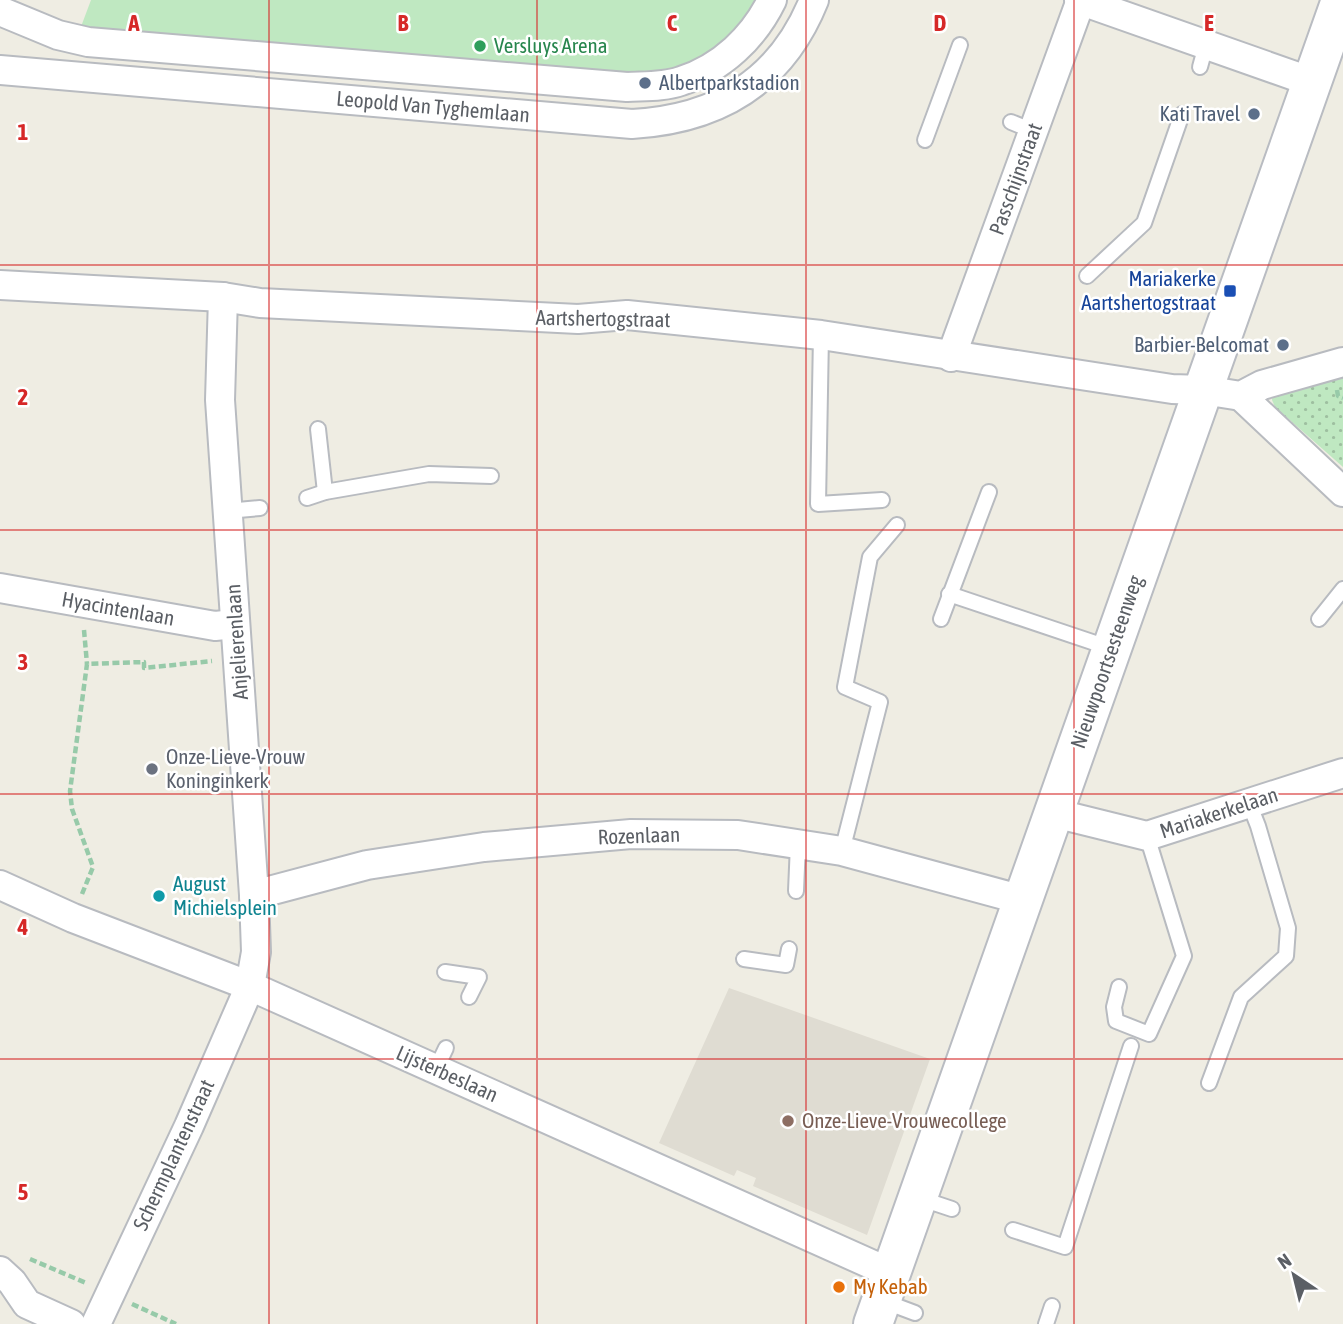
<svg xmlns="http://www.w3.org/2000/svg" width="1343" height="1324" font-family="'Asap Condensed',sans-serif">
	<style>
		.education { fill: #dfdcd2 }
		.grass { fill: url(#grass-dots) }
		.pitch { fill: #bfe8c1 }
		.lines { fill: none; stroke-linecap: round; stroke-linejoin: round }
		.service-casing { stroke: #b8bbc0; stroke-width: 18 }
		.minor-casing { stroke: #b8bbc0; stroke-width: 32 }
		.secondary-casing { stroke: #b9bcc2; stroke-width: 42 }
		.path { stroke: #97caa9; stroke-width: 4.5; stroke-dasharray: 7 3.5; stroke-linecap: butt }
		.service { stroke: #fff; stroke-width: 14 }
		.minor { stroke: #fff; stroke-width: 28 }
		.secondary { stroke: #fff; stroke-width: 38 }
		.grid { fill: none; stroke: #d62828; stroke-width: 2; stroke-opacity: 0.55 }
		.leisure-dot { fill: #2e9e5b; stroke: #fff; stroke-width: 2.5 }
		.service-dot { fill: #5c6f8a; stroke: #fff; stroke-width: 2.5 }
		.transit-dot { fill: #1a4fb4; stroke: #fff; stroke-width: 2.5 }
		.worship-dot { fill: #6b7280; stroke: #fff; stroke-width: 2.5 }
		.culture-dot { fill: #0f9aa8; stroke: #fff; stroke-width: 2.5 }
		.education-dot { fill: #8d6e63; stroke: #fff; stroke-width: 2.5 }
		.food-dot { fill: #e8710a; stroke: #fff; stroke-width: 2.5 }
		.labels { text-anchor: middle; stroke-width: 5; stroke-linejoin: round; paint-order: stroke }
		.leisure-label { font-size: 21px; fill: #27864d; stroke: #fff; text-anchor: start }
		.service-label { font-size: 21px; fill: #4e5e75; stroke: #fff; text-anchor: end }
		.street-label { font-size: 21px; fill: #5b5f65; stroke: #fff }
		.transit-label { font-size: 21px; fill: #164399; stroke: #fff; text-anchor: end }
		.worship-label { font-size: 21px; fill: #5b616d; stroke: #fff; text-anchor: start }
		.culture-label { font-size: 21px; fill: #0d838f; stroke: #fff; text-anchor: start }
		.education-label { font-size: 21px; fill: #785e54; stroke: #fff; text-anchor: start }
		.food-label { font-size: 21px; fill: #c56008; stroke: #fff; text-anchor: start }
		.grid-label { font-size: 23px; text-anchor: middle; font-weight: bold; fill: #d62828; stroke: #fff; stroke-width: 5; stroke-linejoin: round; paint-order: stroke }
	</style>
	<defs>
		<pattern id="grass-dots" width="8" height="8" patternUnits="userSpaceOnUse" patternTransform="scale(1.75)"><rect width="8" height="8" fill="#bfe8c1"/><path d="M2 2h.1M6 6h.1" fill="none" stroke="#9ebfa0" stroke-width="1.8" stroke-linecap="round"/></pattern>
	</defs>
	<rect width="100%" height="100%" fill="#efede3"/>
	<path class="education" d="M 729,988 L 930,1059 L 867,1235 L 753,1186 L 756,1178 L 737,1170 L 734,1176 L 659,1143 Z"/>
	<path class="grass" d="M 1343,371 L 1343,467 L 1275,407 L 1272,400 L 1273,393 Z"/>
	<path class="pitch" d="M 91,0 L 765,0 L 720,55 L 665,78 L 79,32 Z"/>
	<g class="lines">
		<g class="service-casing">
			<g id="service">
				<path d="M 1200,67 L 1206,45"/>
				<path d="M 1011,122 L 1033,131"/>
				<path d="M 925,140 L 960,45"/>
				<path d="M 1087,276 L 1144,223 L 1182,114"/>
				<path d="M 821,335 L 818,504 L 882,500"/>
				<path d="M 318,429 L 325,492"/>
				<path d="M 307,498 L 325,492 L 429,474 L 491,476"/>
				<path d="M 227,511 L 260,508"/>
				<path d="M 949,594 L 1110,648"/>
				<path d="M 941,619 L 989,492"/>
				<path d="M 1319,619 L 1343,589"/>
				<path d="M 842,851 L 880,702 L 845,687 L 870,557 L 897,525"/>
				<path d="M 796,891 L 798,844"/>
				<path d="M 744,959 L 786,965 L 789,949"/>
				<path d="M 445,972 L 479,977 L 469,997"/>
				<path d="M 1119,987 L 1114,1007 L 1116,1021 L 1149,1034 L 1184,956 L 1147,836"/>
				<path d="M 436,1069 L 446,1048"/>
				<path d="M 1209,1083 L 1241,997 L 1286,956 L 1288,928 L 1258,826 L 1249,803"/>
				<path d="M 919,1198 L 952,1209"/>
				<path d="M 1013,1230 L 1065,1247 L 1131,1046"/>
				<path d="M 883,1301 L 915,1313"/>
				<path d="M 1046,1324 L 1052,1306"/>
			</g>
		</g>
		<g class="minor-casing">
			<g id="minor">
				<path d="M 1079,0 L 1312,82"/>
				<path d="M 0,11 L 58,35 L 88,42 L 627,87 C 645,86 664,87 681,81 C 722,68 754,37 772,0"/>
				<path d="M 0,70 L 632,124 C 718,119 781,82 814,0"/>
				<path d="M 0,285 L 223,297 L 260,303 L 578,319 L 627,315 L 821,335 L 1172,389 L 1203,390 L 1241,396 L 1262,385 L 1343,362"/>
				<path d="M 951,357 L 1081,0"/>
				<path d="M 1241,396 L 1343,492"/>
				<path d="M 0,588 L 215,626 L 235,624"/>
				<path d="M 1054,813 L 1147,836 L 1343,773"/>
				<path d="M 0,885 L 73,918 L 250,986 L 891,1273"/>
				<path d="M 254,895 L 367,865 L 484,847 L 631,834 L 738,835 L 842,851 L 1023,900"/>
				<path d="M 0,1271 L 12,1282 L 27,1304 L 71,1324"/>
				<path d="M 96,1324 L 189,1126 L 250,986 L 256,952 L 254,895 L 220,400 L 223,297"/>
			</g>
		</g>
		<g class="secondary-casing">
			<path id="secondary" d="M 873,1324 L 1341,0"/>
		</g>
		<g class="path">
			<path d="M 1337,390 L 1338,396 L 1343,398"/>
			<path d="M 84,630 L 87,664"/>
			<path d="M 82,894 L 93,867 L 72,809 L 70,791 L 87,664 L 144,662 L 144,668 L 212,661"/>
			<path d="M 30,1259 L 86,1283"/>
			<path d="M 132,1304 L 176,1324"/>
		</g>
		<use href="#service" class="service"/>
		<use href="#minor" class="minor"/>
		<use href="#secondary" class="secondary"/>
	</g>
	<path class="grid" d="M 269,0 L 269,1324M 537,0 L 537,1324M 806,0 L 806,1324M 1074,0 L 1074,1324M 0,265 L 1343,265M 0,530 L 1343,530M 0,794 L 1343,794M 0,1059 L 1343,1059"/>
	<circle class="leisure-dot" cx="480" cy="46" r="7"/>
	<g class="service-dot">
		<circle cx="645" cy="83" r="7"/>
		<circle cx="1254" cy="114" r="7"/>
		<circle cx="1283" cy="345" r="7"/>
	</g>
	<rect class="transit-dot" x="1223" y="284" width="14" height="14" rx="3.5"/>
	<circle class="worship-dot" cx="152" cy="769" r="7"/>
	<circle class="culture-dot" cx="159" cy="896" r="7"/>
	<circle class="education-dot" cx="788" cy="1121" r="7"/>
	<circle class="food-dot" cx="839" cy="1287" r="7"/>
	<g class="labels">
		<g class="leisure-label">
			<text x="494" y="53">Versluys Arena</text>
		</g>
		<g class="service-label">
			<text x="659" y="90" text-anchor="start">Albertparkstadion</text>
			<text x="1240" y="121">Kati Travel</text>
			<text x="1269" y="352">Barbier-Belcomat</text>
		</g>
		<g class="street-label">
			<text transform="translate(433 107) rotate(5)" y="7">Leopold Van Tyghemlaan</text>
			<text transform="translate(1016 179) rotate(-70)" y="7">Passchijnstraat</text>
			<text transform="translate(603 319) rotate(1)" y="7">Aartshertogstraat</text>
			<text transform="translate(118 609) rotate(10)" y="7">Hyacintenlaan</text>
			<text transform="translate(237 642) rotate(-94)" y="7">Anjelierenlaan</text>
			<text transform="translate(1107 662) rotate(-71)" y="7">Nieuwpoortsesteenweg</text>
			<text transform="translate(1219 813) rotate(-18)" y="7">Mariakerkelaan</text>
			<text transform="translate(639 836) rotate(-2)" y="7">Rozenlaan</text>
			<text transform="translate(447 1074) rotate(24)" y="7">Lijsterbeslaan</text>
			<text transform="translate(174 1155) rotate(-65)" y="7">Schermplantenstraat</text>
		</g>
		<g class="transit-label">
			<text x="1216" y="286">Mariakerke<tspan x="1216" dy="24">Aartshertogstraat</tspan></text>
		</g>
		<g class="worship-label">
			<text x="166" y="764">Onze-Lieve-Vrouw<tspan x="166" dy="24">Koninginkerk</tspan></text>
		</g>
		<g class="culture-label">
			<text x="173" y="891">August<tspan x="173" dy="24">Michielsplein</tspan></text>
		</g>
		<g class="education-label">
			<text x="802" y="1128">Onze-Lieve-Vrouwecollege</text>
		</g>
		<g class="food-label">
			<text x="853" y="1294">My Kebab</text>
		</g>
	</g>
	<g class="grid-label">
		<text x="134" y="31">A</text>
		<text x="403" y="31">B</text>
		<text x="672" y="31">C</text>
		<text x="940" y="31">D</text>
		<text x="1209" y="31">E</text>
		<text x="23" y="140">1</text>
		<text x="23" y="405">2</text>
		<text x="23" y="670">3</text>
		<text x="23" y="935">4</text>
		<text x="23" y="1200">5</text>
	</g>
	<g transform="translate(1294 1275) rotate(325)" stroke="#ffffff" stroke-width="5" paint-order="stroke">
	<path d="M0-5L12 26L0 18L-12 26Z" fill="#5b5f65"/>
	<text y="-10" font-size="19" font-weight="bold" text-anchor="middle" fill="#5b5f65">N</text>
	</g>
</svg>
